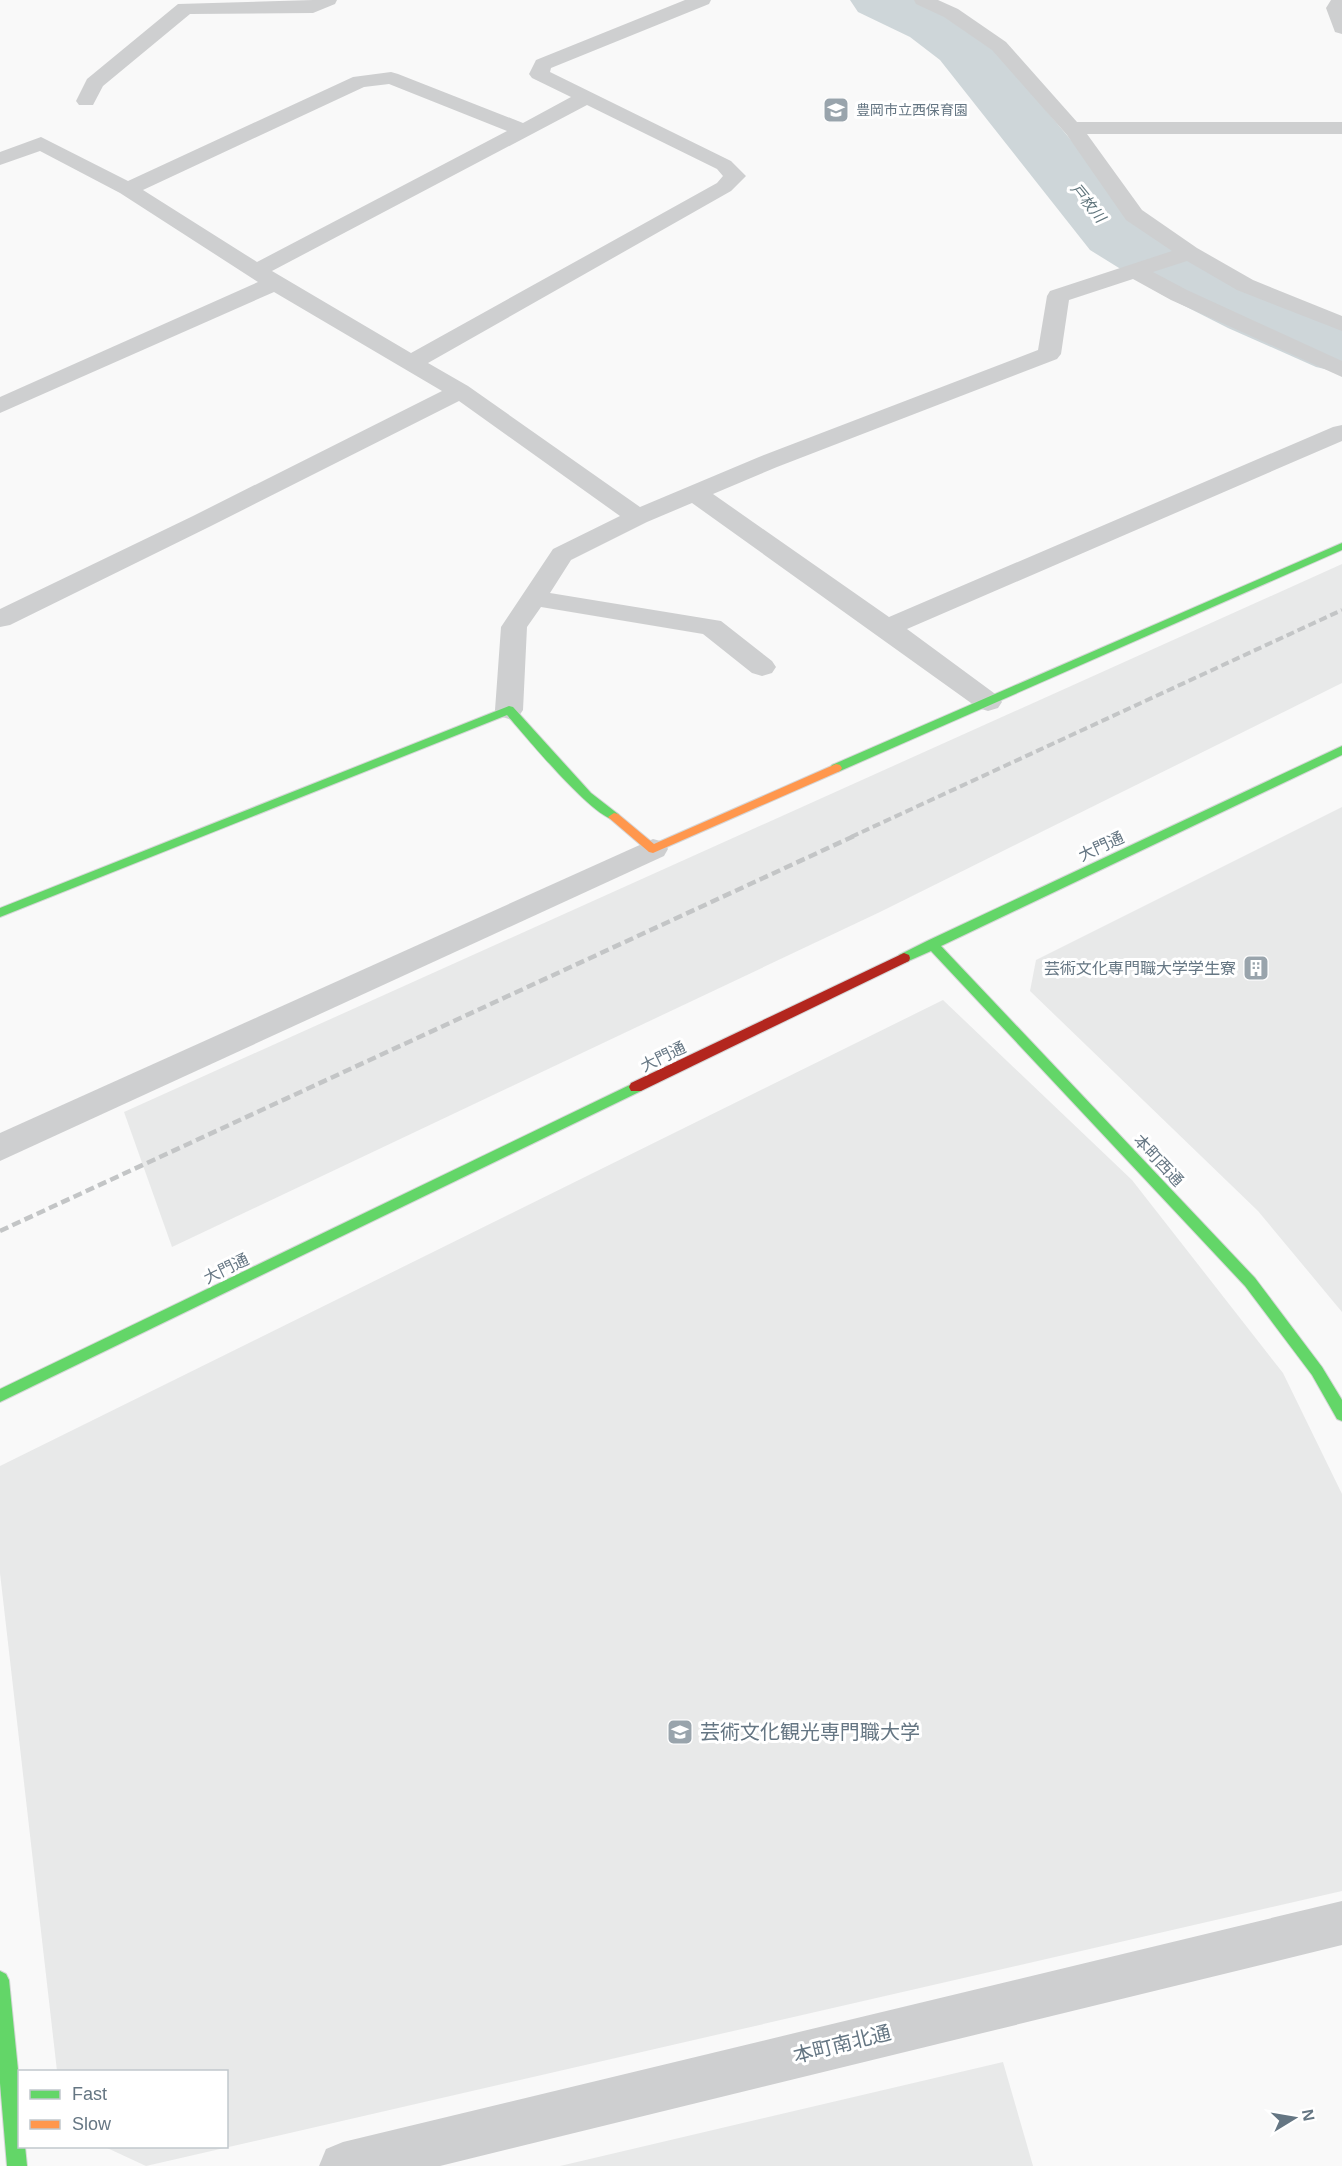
<svg xmlns="http://www.w3.org/2000/svg" width="1342" height="2166" font-family="Helvetica,'Noto Sans JP',sans-serif">
	<style>
		.built { fill: #e8e9e9 }
		.lines { fill: none; stroke-linecap: round; stroke-linejoin: round }
		.river { fill: #ced6d9; fill-rule: evenodd }
		.fast-casing { stroke: #d5d6d7; stroke-width: 2 }
		.slow-casing { stroke: #d5d6d7; stroke-width: 2 }
		.jam-casing { stroke: #d5d6d7; stroke-width: 2 }
		.street { fill: #cecfd0; fill-rule: evenodd }
		.fast { fill: #63d668; fill-rule: evenodd }
		.slow { fill: #ff974d; fill-rule: evenodd }
		.jam { fill: #b3261e; fill-rule: evenodd }
		.rail-far1 { stroke: #c3c5c6; stroke-width: 4; stroke-dasharray: 8 4; stroke-linecap: butt }
		.rail { stroke: #c3c5c6; stroke-width: 4.5; stroke-dasharray: 9 4.5; stroke-linecap: butt }
		.labels { text-anchor: middle; stroke-width: 6; stroke-linejoin: round; paint-order: stroke }
		.far-poi-label { font-size: 14px; fill: #657683; stroke: #fff; text-anchor: start }
		.far-water-label { font-size: 15px; font-style: italic; fill: #60757c; stroke: #fff }
		.street-label { font-size: 16px; fill: #657683; stroke: #fff }
		.poi-label { font-size: 16px; fill: #657683; stroke: #fff; text-anchor: end }
		.near-poi-label { font-size: 20px; fill: #657683; stroke: #fff; text-anchor: start }
		.near-street-label { font-size: 20px; fill: #657683; stroke: #fff }
	</style>
	<rect width="100%" height="100%" fill="#f9f9f9"/>
	<g class="built">
		<path d="M 1342,564 L 1342,683 L 880,912 L 172,1247 L 124,1112 Z"/>
		<path d="M 1342,807 L 1342,1312 L 1258,1211 L 1030,991 L 1036,960 Z"/>
		<path d="M 943,1000 L 1132,1180 L 1283,1373 L 1342,1494 L 1342,1891 L 146,2166 L 105,2147 L 226,2146 L 226,2072 L 57,2071 L 0,1573 L 0,1466 Z"/>
		<path d="M 1003,2062 L 1033,2166 L 560,2166 Z"/>
	</g>
	<g class="lines">
		<path class="river" d="M 850,0 L 927,0 L 952,11 L 982,34 L 1138,220 L 1211,264 L 1278,298 L 1342,325 L 1342,373 L 1316,367 L 1228,328 L 1161,294 L 1090,250 L 940,60 L 910,37 L 858,12 Z"/>
		<g class="fast-casing">
			<g id="fast">
				<path d="M 1342,543 L 1342,550 L 840,771 L 836,772 L 830,768 L 832,765 Z"/>
				<path d="M 509,706 L 513,707 L 591,793 L 618,814 L 620,817 L 618,820 C 598,825 523,733 507,715 L 0,917 L 0,908 Z"/>
				<path d="M 1342,746 L 1342,755 L 941,946 L 1255,1278 L 1322,1367 L 1342,1400 L 1342,1421 L 1337,1419 L 1312,1375 L 1245,1286 L 931,951 L 904,963 L 898,958 L 899,955 L 927,941 Z"/>
				<path d="M 636,1082 L 641,1083 L 643,1087 L 641,1091 L 0,1402 L 0,1389 Z"/>
				<path d="M 0,1971 L 6,1974 L 9,1980 L 20,2090 L 20,2146 L 25,2146 L 27,2166 L 7,2166 L 0,2083 Z"/>
			</g>
		</g>
		<g class="slow-casing">
			<path id="slow" d="M 836,764 L 840,765 L 842,768 L 840,771 L 653,853 L 649,852 L 608,817 L 614,813 L 618,814 L 654,844 Z"/>
		</g>
		<g class="jam-casing">
			<path id="jam" d="M 904,953 L 909,955 L 910,958 L 909,961 L 641,1091 L 631,1091 L 629,1087 L 631,1083 Z"/>
		</g>
		<g class="street">
			<path d="M 313,0 L 337,0 L 335,4 L 313,13 L 190,14 L 103,86 L 93,105 L 79,105 L 76,101 L 87,79 L 178,4 Z"/>
			<path d="M 685,0 L 711,0 L 709,4 L 551,68 L 550,72 L 731,161 L 746,176 L 731,191 L 428,363 L 468,386 L 640,507 L 759,457 L 1038,350 L 1047,296 L 1050,291 L 1172,251 L 1126,220 L 1067,135 L 992,50 L 944,17 L 916,4 L 914,0 L 938,0 L 958,9 L 1006,42 L 1077,122 L 1342,122 L 1342,134 L 1087,134 L 1142,210 L 1197,248 L 1253,280 L 1342,316 L 1342,331 L 1237,290 L 1187,261 L 1153,272 L 1187,290 L 1342,361 L 1342,377 L 1171,300 L 1133,279 L 1069,300 L 1061,354 L 1057,359 L 777,467 L 713,494 L 889,617 L 1333,427 L 1342,425 L 1342,441 L 907,629 L 998,696 L 1002,702 L 998,708 L 988,711 L 978,708 L 692,503 L 647,522 L 571,560 L 550,593 L 721,621 L 772,661 L 776,667 L 772,673 L 762,676 L 752,673 L 703,634 L 541,607 L 527,627 L 523,710 L 519,716 L 509,719 L 499,716 L 495,710 L 501,627 L 553,549 L 620,516 L 459,401 L 211,526 L 10,625 L 0,627 L 0,609 L 193,516 L 442,391 L 274,292 L 0,413 L 0,397 L 258,282 L 120,193 L 40,151 L 0,165 L 0,152 L 41,137 L 128,181 L 353,77 L 391,72 L 398,74 L 523,123 L 571,97 L 532,78 L 529,74 L 536,60 ZM 389,84 L 507,131 L 257,262 L 143,190 L 364,87 ZM 587,105 L 717,169 L 723,176 L 717,183 L 411,353 L 272,271 Z"/>
			<path d="M 1331,0 L 1342,0 L 1342,34 L 1335,32 L 1326,8 Z"/>
			<path d="M 653,839 L 664,842 L 668,849 L 664,856 L 0,1161 L 0,1133 Z"/>
			<path d="M 1342,1901 L 1342,1945 L 440,2166 L 319,2166 L 326,2149 L 343,2142 Z"/>
		</g>
		<use href="#fast" class="fast"/>
		<use href="#slow" class="slow"/>
		<use href="#jam" class="jam"/>
		<path class="rail-far1" d="M 851,837 L 1342,610"/>
		<path class="rail" d="M 0,1231 L 854,836"/>
	</g>
	<defs>
		<g id="school-square" transform="scale(1.35)"><rect x="-9" y="-9" width="18" height="18" rx="4" fill="#99a4ac" stroke="#fff"/><path d="M0-5L7-2L0 1L-7-2ZM-4 1L0 2.5L4 1V4Q0 6-4 4Z" fill="#fff"/></g>
		<g id="building-square" transform="scale(1.35)"><rect x="-9" y="-9" width="18" height="18" rx="4" fill="#99a4ac" stroke="#fff"/><path d="M-4-6H4V6H1V3H-1V6H-4ZM-2.5-4.3h1.7v1.8h-1.7ZM.8-4.3h1.7v1.8H.8ZM-2.5-1h1.7V.8h-1.7ZM.8-1h1.7V.8H.8Z" fill="#fff"/></g>
	</defs>
	<g fill-rule="evenodd">
		<use href="#school-square" x="836" y="110"/>
		<use href="#building-square" x="1256" y="968"/>
		<use href="#school-square" x="680" y="1732"/>
	</g>
	<g class="labels">
		<g class="far-poi-label">
			<text x="856" y="115">豊岡市立西保育園</text>
		</g>
		<g class="far-water-label">
			<text transform="translate(1088 203) rotate(51)" y="5">戸枚川</text>
		</g>
		<g class="street-label">
			<text transform="translate(1101 846) rotate(-25)" y="6">大門通</text>
			<text transform="translate(663 1056) rotate(-26)" y="6">大門通</text>
			<text transform="translate(1159 1160) rotate(47)" y="6">本町西通</text>
			<text transform="translate(226 1268) rotate(-26)" y="6">大門通</text>
		</g>
		<g class="poi-label">
			<text x="1236" y="974">芸術文化専門職大学学生寮</text>
		</g>
		<g class="near-poi-label">
			<text x="700" y="1739">芸術文化観光専門職大学</text>
		</g>
		<g class="near-street-label">
			<text transform="translate(842 2044) rotate(-14)" y="7">本町南北通</text>
		</g>
	</g>
	<rect x="18" y="2070" width="210" height="78" fill="#ffffff" stroke="#c1c8cd" stroke-width="1.5"/>
	<rect x="30" y="2090" width="30" height="9" fill="#63d668" stroke="#c1c8cd" stroke-width="1.5"/>
	<text x="72" y="2100" font-size="18" fill="#657683">Fast</text>
	<rect x="30" y="2120" width="30" height="9" fill="#ff974d" stroke="#c1c8cd" stroke-width="1.5"/>
	<text x="72" y="2130" font-size="18" fill="#657683">Slow</text>
	<g transform="translate(1294 2118) rotate(79)" stroke="#ffffff" stroke-width="4.5" paint-order="stroke">
	<path d="M0-4.5L10 22L0 15L-10 22Z" fill="#657683"/>
	<text y="-9" font-size="16" font-weight="bold" text-anchor="middle" fill="#657683">N</text>
	</g>
</svg>
